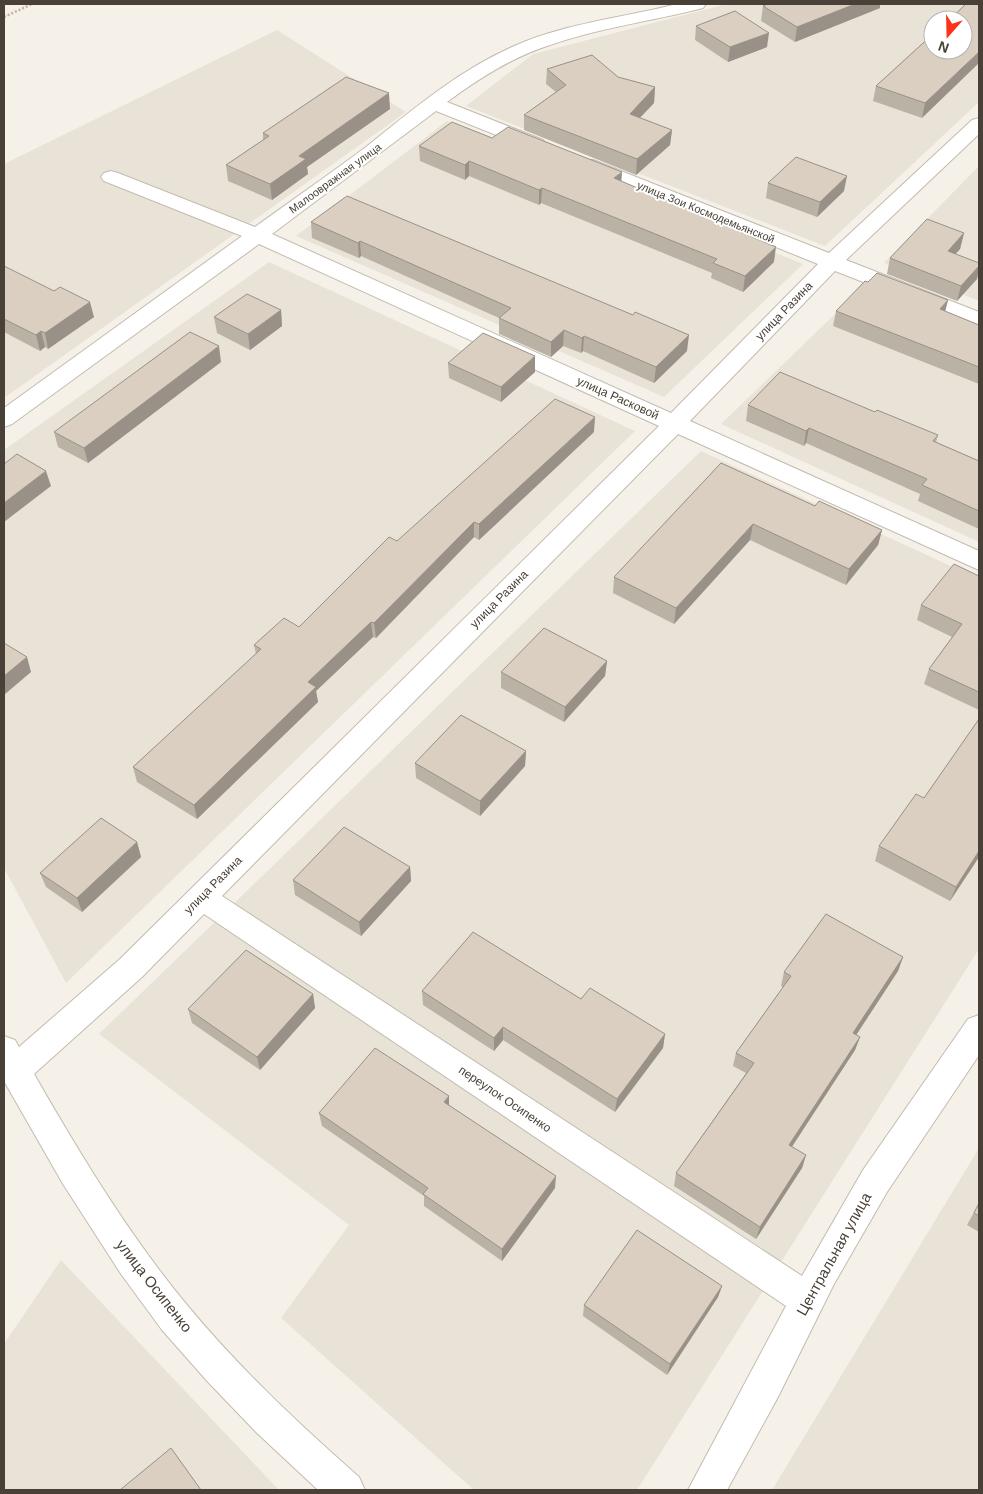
<svg xmlns="http://www.w3.org/2000/svg" width="983" height="1494" font-family="Helvetica,sans-serif">
	<style>
		.residential { fill: #e9e3d7; fill-rule: evenodd }
		.lines { fill: none; stroke-linecap: round; stroke-linejoin: round }
		.minor-casing { stroke: #c3bbae; stroke-width: 2 }
		.path { stroke: #c2b49c; stroke-width: 2.5; stroke-dasharray: 2 2; stroke-linecap: butt }
		.minor { fill: #fff; fill-rule: evenodd }
		.wall { fill: #bbb2a6 }
		.shaded-wall { fill: #999187 }
		.building { fill: #dacfc1; stroke: #999187 }
		.labels { text-anchor: middle; stroke-width: 4; stroke-linejoin: round; paint-order: stroke }
		.far-street-label { font-size: 11px; fill: #494137; stroke: #fff }
		.street-label { font-size: 12px; fill: #494137; stroke: #fff }
		.near-street-label { font-size: 15px; fill: #494137; stroke: #fff }
	</style>
	<rect width="100%" height="100%" fill="#f5f1e9"/>
	<g class="residential">
		<path d="M 727,4 L 979,4 L 979,102 L 825,246 L 466,106 L 533,54 ZM 933,20 L 963,20 L 963,50 L 933,50 Z"/>
		<path d="M 277,30 L 406,112 L 4,398 L 4,164 Z"/>
		<path d="M 447,121 L 803,264 L 664,397 L 296,236 Z"/>
		<path d="M 979,166 L 979,301 L 884,263 Z"/>
		<path d="M 269,262 L 635,431 L 66,983 L 4,868 L 4,450 Z"/>
		<path d="M 862,288 L 979,335 L 979,542 L 721,424 Z"/>
		<path d="M 701,451 L 979,579 L 979,949 L 637,1490 L 474,1490 L 281,1318 L 349,1225 L 99,1034 Z"/>
		<path d="M 979,1148 L 979,1490 L 772,1490 Z"/>
		<path d="M 61,1260 L 279,1490 L 4,1490 L 4,1344 Z"/>
	</g>
	<g class="lines">
		<g class="minor-casing">
			<path id="minor" d="M 677,4 L 706,4 L 703,8 C 652,21 598,28 547,46 C 511,58 478,79 447,102 L 543,140 L 546,144 L 543,148 L 529,148 L 436,111 L 272,234 L 671,413 L 818,264 L 579,168 L 576,164 L 579,160 L 593,160 L 829,253 L 972,120 L 979,118 L 979,134 L 846,260 L 979,312 L 979,327 L 835,271 L 690,421 L 979,551 L 979,570 L 678,434 L 222,896 L 802,1276 L 863,1170 L 968,1019 L 979,1015 L 979,1055 L 887,1192 L 834,1284 L 778,1397 L 727,1490 L 688,1490 L 786,1306 L 204,914 L 142,977 L 34,1074 C 80,1154 128,1234 187,1305 C 239,1368 298,1423 359,1477 L 365,1490 L 318,1490 L 257,1433 L 208,1382 L 162,1330 L 121,1274 L 63,1184 L 4,1081 L 4,1036 L 15,1040 L 19,1047 L 120,959 L 659,426 L 259,244 L 12,424 L 4,427 L 4,408 L 242,236 L 104,181 L 101,177 L 104,173 L 111,171 L 118,173 L 255,227 C 292,200 330,174 366,147 C 412,110 458,71 512,47 C 565,23 622,18 677,4 Z"/>
		</g>
		<path class="path" d="M 4,17 L 32,4"/>
		<use href="#minor" class="minor"/>
	</g>
	<g class="wall">
		<path d="M 768,4 L 880,4 L 880,8 L 795,42 L 761,21 L 763,6 Z"/>
		<path d="M 966,4 L 922,118 L 873,101 L 876,86 Z"/>
		<path d="M 696,26 L 767,47 L 728,62 L 695,40 Z"/>
		<path d="M 547,69 L 618,77 L 655,87 L 654,103 L 640,118 L 672,130 L 670,145 L 636,175 L 524,130 L 524,115 L 556,92 L 546,84 Z"/>
		<path d="M 390,109 L 307,167 L 308,174 L 272,200 L 228,181 L 226,165 L 263,140 L 263,133 Z"/>
		<path d="M 492,138 L 621,181 L 774,262 L 743,292 L 711,278 L 712,273 L 541,203 L 539,205 L 469,176 L 465,180 L 420,161 L 419,146 Z"/>
		<path d="M 768,183 L 844,191 L 817,217 L 766,198 Z"/>
		<path d="M 311,222 L 687,351 L 654,383 L 583,351 L 581,353 L 563,346 L 551,357 L 499,334 L 499,318 L 361,256 L 359,258 L 312,238 Z"/>
		<path d="M 964,233 L 960,249 L 955,254 L 979,263 L 979,269 L 977,279 L 957,301 L 887,274 L 890,258 Z"/>
		<path d="M 4,266 L 94,317 L 48,349 L 45,347 L 40,351 L 4,332 Z"/>
		<path d="M 868,282 L 948,300 L 945,312 L 979,325 L 979,384 L 833,326 L 836,311 Z"/>
		<path d="M 281,310 L 282,326 L 250,350 L 217,333 L 214,317 Z"/>
		<path d="M 221,362 L 88,463 L 58,447 L 54,432 Z"/>
		<path d="M 448,363 L 535,372 L 501,402 L 449,378 Z"/>
		<path d="M 748,405 L 875,412 L 938,435 L 936,442 L 979,461 L 979,529 L 918,501 L 920,494 L 806,443 L 804,446 L 746,421 Z"/>
		<path d="M 594,432 L 479,540 L 474,537 L 376,638 L 373,637 L 316,691 L 318,702 L 197,819 L 137,782 L 133,767 L 256,654 L 254,645 L 299,627 L 397,541 Z"/>
		<path d="M 721,463 L 815,506 L 882,530 L 878,545 L 846,585 L 750,540 L 674,624 L 613,593 L 614,577 Z"/>
		<path d="M 979,576 L 979,710 L 924,684 L 929,669 L 952,637 L 917,620 L 921,605 Z"/>
		<path d="M 607,661 L 605,676 L 564,722 L 501,688 L 501,672 Z"/>
		<path d="M 979,719 L 979,857 L 950,901 L 875,861 L 879,846 L 924,798 Z"/>
		<path d="M 526,751 L 525,766 L 480,816 L 416,778 L 415,763 Z"/>
		<path d="M 137,842 L 141,857 L 82,912 L 46,887 L 40,873 Z"/>
		<path d="M 410,867 L 411,881 L 361,936 L 295,895 L 293,880 Z"/>
		<path d="M 903,957 L 898,971 L 856,1035 L 860,1037 L 855,1050 L 792,1147 L 806,1155 L 802,1168 L 756,1239 L 674,1186 L 676,1173 L 746,1073 L 733,1066 L 736,1053 L 783,987 L 781,986 L 784,972 Z"/>
		<path d="M 422,991 L 581,999 L 665,1034 L 663,1048 L 615,1112 L 503,1040 L 494,1051 L 423,1005 Z"/>
		<path d="M 313,994 L 315,1008 L 260,1070 L 192,1023 L 188,1009 Z"/>
		<path d="M 449,1096 L 449,1105 L 555,1188 L 502,1261 L 424,1206 L 424,1196 L 322,1126 L 319,1113 Z"/>
		<path d="M 979,1203 L 979,1232 L 967,1225 Z"/>
		<path d="M 722,1286 L 718,1297 L 667,1375 L 583,1316 L 584,1305 Z"/>
	</g>
	<g class="shaded-wall">
		<path d="M 855,4 L 880,4 L 880,8 L 795,42 L 797,27 Z"/>
		<path d="M 769,33 L 767,47 L 728,62 L 730,47 Z"/>
		<path d="M 979,52 L 979,63 L 922,118 L 925,103 Z"/>
		<path d="M 655,87 L 654,103 L 629,129 L 630,114 Z"/>
		<path d="M 389,93 L 390,109 L 307,167 L 308,174 L 272,200 L 270,184 L 299,156 Z"/>
		<path d="M 672,130 L 670,145 L 636,175 L 637,159 Z"/>
		<path d="M 469,161 L 469,176 L 465,180 L 465,165 Z"/>
		<path d="M 622,172 L 621,187 L 614,178 Z"/>
		<path d="M 847,176 L 844,191 L 817,217 L 820,202 Z"/>
		<path d="M 542,188 L 541,203 L 539,205 L 539,190 Z"/>
		<path d="M 964,233 L 960,249 L 944,267 L 948,251 Z"/>
		<path d="M 360,241 L 361,256 L 359,258 L 358,243 Z"/>
		<path d="M 776,247 L 774,262 L 743,292 L 745,276 Z"/>
		<path d="M 979,266 L 979,269 L 977,279 L 957,301 L 961,286 Z"/>
		<path d="M 948,300 L 944,315 L 940,309 Z"/>
		<path d="M 90,302 L 94,317 L 48,349 L 45,333 Z"/>
		<path d="M 281,310 L 282,326 L 250,350 L 248,334 Z"/>
		<path d="M 564,330 L 563,346 L 551,357 L 551,342 Z"/>
		<path d="M 41,331 L 45,347 L 40,351 L 36,335 Z"/>
		<path d="M 689,335 L 687,351 L 654,383 L 656,367 Z"/>
		<path d="M 584,336 L 583,351 L 581,353 L 582,338 Z"/>
		<path d="M 219,346 L 221,362 L 88,463 L 84,448 Z"/>
		<path d="M 535,356 L 535,372 L 501,402 L 501,387 Z"/>
		<path d="M 595,417 L 594,432 L 479,540 L 479,524 Z"/>
		<path d="M 809,428 L 806,443 L 804,446 L 806,431 Z"/>
		<path d="M 46,471 L 51,486 L 4,522 L 4,503 Z"/>
		<path d="M 474,522 L 474,537 L 376,638 L 374,623 Z"/>
		<path d="M 753,524 L 750,540 L 674,624 L 676,608 Z"/>
		<path d="M 882,530 L 878,545 L 846,585 L 849,569 Z"/>
		<path d="M 371,622 L 373,637 L 316,691 L 318,702 L 197,819 L 194,805 L 308,682 Z"/>
		<path d="M 27,657 L 31,672 L 4,695 L 4,676 Z"/>
		<path d="M 607,661 L 605,676 L 564,722 L 565,707 Z"/>
		<path d="M 526,751 L 525,766 L 480,816 L 480,801 Z"/>
		<path d="M 137,842 L 141,857 L 82,912 L 77,898 Z"/>
		<path d="M 979,851 L 979,857 L 950,901 L 956,887 Z"/>
		<path d="M 410,867 L 411,881 L 361,936 L 359,922 Z"/>
		<path d="M 903,957 L 898,971 L 849,1046 L 853,1033 Z"/>
		<path d="M 313,994 L 315,1008 L 260,1070 L 257,1057 Z"/>
		<path d="M 503,1027 L 503,1040 L 494,1051 L 494,1038 Z"/>
		<path d="M 665,1034 L 663,1048 L 615,1112 L 617,1099 Z"/>
		<path d="M 860,1037 L 855,1050 L 785,1157 L 789,1145 Z"/>
		<path d="M 449,1096 L 449,1109 L 444,1102 Z"/>
		<path d="M 806,1155 L 802,1168 L 756,1239 L 760,1227 Z"/>
		<path d="M 556,1176 L 555,1188 L 502,1261 L 502,1249 Z"/>
		<path d="M 722,1286 L 718,1297 L 667,1375 L 670,1364 Z"/>
	</g>
	<g class="building">
		<path d="M 768,4 L 855,4 L 797,27 L 763,6 Z"/>
		<path d="M 966,4 L 979,4 L 979,52 L 925,103 L 876,86 L 933,34 L 933,50 L 963,50 L 963,20 L 949,20 Z"/>
		<path d="M 735,11 L 769,33 L 730,47 L 696,26 Z"/>
		<path d="M 592,55 L 618,77 L 655,87 L 630,114 L 672,130 L 637,159 L 524,115 L 566,85 L 547,69 Z"/>
		<path d="M 346,77 L 389,93 L 299,156 L 306,159 L 270,184 L 226,165 L 269,136 L 263,133 Z"/>
		<path d="M 452,122 L 492,138 L 508,127 L 622,172 L 614,178 L 776,247 L 745,276 L 713,263 L 717,259 L 542,188 L 539,190 L 469,161 L 465,165 L 419,146 Z"/>
		<path d="M 796,157 L 847,176 L 820,202 L 768,183 Z"/>
		<path d="M 347,196 L 633,315 L 635,312 L 689,335 L 656,367 L 584,336 L 582,338 L 564,330 L 551,342 L 499,318 L 511,308 L 360,241 L 358,243 L 311,222 Z"/>
		<path d="M 927,219 L 964,233 L 948,251 L 979,263 L 979,266 L 961,286 L 890,258 Z"/>
		<path d="M 4,266 L 54,291 L 60,287 L 90,302 L 45,333 L 41,331 L 36,335 L 4,319 Z"/>
		<path d="M 877,273 L 948,300 L 940,309 L 979,325 L 979,367 L 836,311 L 865,281 L 868,282 Z"/>
		<path d="M 247,294 L 281,310 L 248,334 L 214,317 Z"/>
		<path d="M 190,332 L 219,346 L 84,448 L 54,432 Z"/>
		<path d="M 483,333 L 535,356 L 501,387 L 448,363 Z"/>
		<path d="M 780,372 L 875,412 L 877,410 L 938,435 L 933,441 L 979,461 L 979,511 L 922,485 L 927,479 L 809,428 L 806,431 L 748,405 Z"/>
		<path d="M 555,399 L 595,417 L 479,524 L 474,522 L 374,623 L 371,622 L 308,682 L 316,687 L 194,805 L 133,767 L 261,649 L 254,645 L 284,618 L 299,627 L 389,537 L 397,541 Z"/>
		<path d="M 17,454 L 46,471 L 4,503 L 4,464 Z"/>
		<path d="M 721,463 L 815,506 L 819,501 L 882,530 L 849,569 L 753,524 L 676,608 L 614,577 Z"/>
		<path d="M 954,564 L 979,576 L 979,652 L 978,654 L 979,654 L 979,692 L 929,669 L 962,624 L 921,605 Z"/>
		<path d="M 544,628 L 607,661 L 565,707 L 501,672 Z"/>
		<path d="M 4,643 L 27,657 L 4,676 Z"/>
		<path d="M 461,715 L 526,751 L 480,801 L 415,763 Z"/>
		<path d="M 979,719 L 979,851 L 956,887 L 879,846 L 916,794 L 924,798 Z"/>
		<path d="M 101,818 L 137,842 L 77,898 L 40,873 Z"/>
		<path d="M 344,827 L 410,867 L 359,922 L 293,880 Z"/>
		<path d="M 826,914 L 903,957 L 853,1033 L 860,1037 L 789,1145 L 806,1155 L 760,1227 L 676,1173 L 754,1063 L 736,1053 L 791,976 L 784,972 Z"/>
		<path d="M 473,932 L 581,999 L 590,988 L 665,1034 L 617,1099 L 503,1027 L 494,1038 L 422,991 Z"/>
		<path d="M 246,950 L 313,994 L 257,1057 L 188,1009 Z"/>
		<path d="M 375,1048 L 449,1096 L 444,1102 L 556,1176 L 502,1249 L 423,1194 L 428,1188 L 319,1113 Z"/>
		<path d="M 979,1203 L 979,1216 L 974,1213 Z"/>
		<path d="M 637,1230 L 722,1286 L 670,1364 L 584,1305 Z"/>
		<path d="M 171,1448 L 201,1490 L 120,1490 Z"/>
	</g>
	<g class="labels">
		<g class="far-street-label">
			<text transform="translate(335 178) rotate(-36)" y="4">Малоовражная улица</text>
			<text transform="translate(706 212) rotate(22)" y="4">улица Зои Космодемьянской</text>
		</g>
		<g class="street-label">
			<text transform="translate(784 311) rotate(-46)" y="4">улица Разина</text>
			<text transform="translate(618 398) rotate(24)" y="4">улица Расковой</text>
			<text transform="translate(499 599) rotate(-45)" y="4">улица Разина</text>
			<text transform="translate(213 885) rotate(-45)" y="4">улица Разина</text>
			<text transform="translate(505 1099) rotate(34)" y="4">переулок Осипенко</text>
		</g>
		<g class="near-street-label">
			<text transform="translate(834 1254) rotate(-61)" y="5">Центральная улица</text>
			<text transform="translate(154 1286) rotate(52)" y="5">улица Осипенко</text>
		</g>
	</g>
	<rect width="983" height="1494" fill="none" stroke="#494137" stroke-width="10"/>
	<g transform="translate(948 35) rotate(200)"><circle r="24" fill="#ffffff" stroke="#b6b3af"/>
	<path d="M0-4L9 19L0 12L-9 19Z" fill="#fc3319"/>
	<text y="-8" font-size="14" font-weight="bold" text-anchor="middle" fill="#494137">N</text>
	</g>
</svg>
